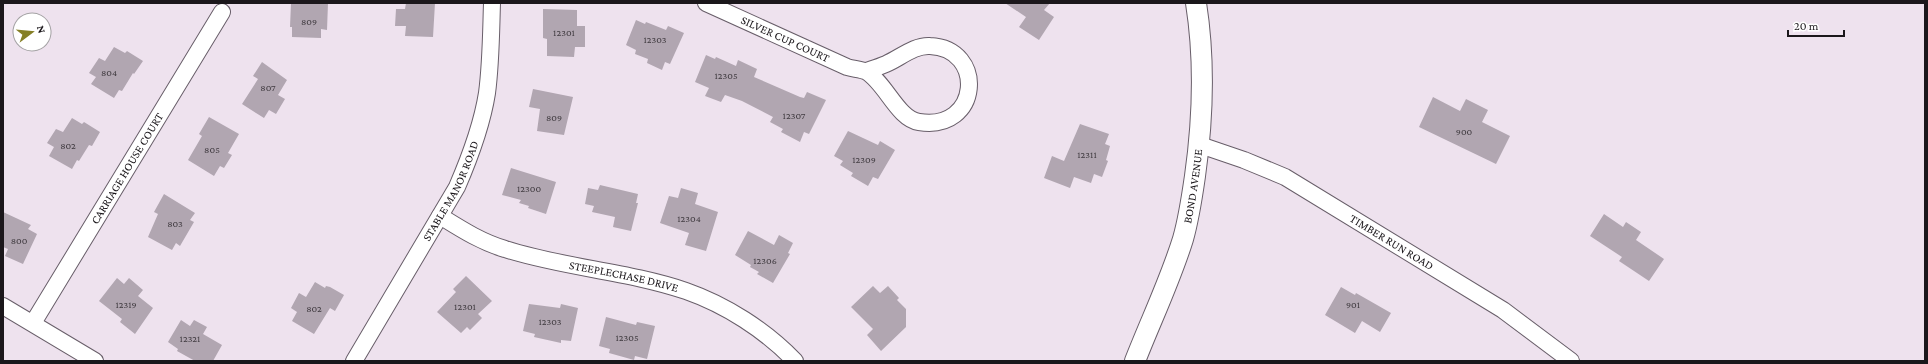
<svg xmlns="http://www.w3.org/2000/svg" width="1928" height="364" font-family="'Crimson Pro',serif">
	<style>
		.building { fill: #b1a6b1 }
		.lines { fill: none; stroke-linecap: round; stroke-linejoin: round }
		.minor-casing { stroke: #685e69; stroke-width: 18 }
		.tertiary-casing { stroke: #685e69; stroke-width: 22 }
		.minor { stroke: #fff; stroke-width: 16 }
		.tertiary { stroke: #fff; stroke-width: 20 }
		.labels { text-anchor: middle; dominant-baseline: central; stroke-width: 4; stroke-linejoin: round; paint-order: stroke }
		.number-label { font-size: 10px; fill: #403b40 }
		.street-label { font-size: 12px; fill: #1b171b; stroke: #fff }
	</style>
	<rect width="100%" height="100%" fill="#eee2ee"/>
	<g class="building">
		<polygon points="291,3 328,3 327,30 321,29 321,38 292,37 292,27 290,27"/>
		<polygon points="406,3 435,3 433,37 405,36 406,26 395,26 396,9 405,9"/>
		<polygon points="1005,3 1050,3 1044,10 1054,17 1039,40 1019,27 1026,17"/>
		<polygon points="543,9 577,10 577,26 585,26 585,47 575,47 574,57 547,56 547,39 543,38"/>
		<polygon points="636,20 645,24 646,22 666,30 668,26 684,33 670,64 665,62 662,70 647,63 648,59 635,54 636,50 626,45"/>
		<polygon points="114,47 125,53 127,51 143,61 134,74 133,73 122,91 119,90 114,98 91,84 96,77 89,73 99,58 105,61"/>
		<polygon points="706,55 715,59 716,57 736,66 738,60 757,69 754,77 800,97 804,98 807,92 826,100 809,134 804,132 800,142 781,132 783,129 770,122 773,117 742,101 725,95 721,102 705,96 709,88 695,82"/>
		<polygon points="262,62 287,80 278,95 285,99 276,114 269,110 264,118 242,104 258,79 253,76"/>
		<polygon points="533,89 573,97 564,135 537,131 540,109 529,107"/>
		<polygon points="1433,97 1460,111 1466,99 1488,110 1482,122 1510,136 1496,164 1419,127"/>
		<polygon points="209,117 239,134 228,153 232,155 224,168 220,166 214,176 188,160 202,136 199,134"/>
		<polygon points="72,118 82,124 84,122 100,132 92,146 89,145 79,161 77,160 72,169 49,156 54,147 47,143 56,129 63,132"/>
		<polygon points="1080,124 1109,134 1105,144 1110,146 1106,160 1108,161 1102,177 1094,174 1091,183 1074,177 1070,188 1044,178 1052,156 1064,161"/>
		<polygon points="848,131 878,145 880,141 895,150 878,179 873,177 868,186 851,176 853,173 840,165 843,161 834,156"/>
		<polygon points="511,168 556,182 546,214 528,208 529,206 519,203 521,200 502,195"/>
		<polygon points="600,185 638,194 636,203 638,203 631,231 613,227 615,217 592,212 594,206 585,204 588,188 598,190"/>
		<polygon points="681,188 698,193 695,204 718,212 706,251 685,245 689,233 660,223 669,196 678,198"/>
		<polygon points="164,194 195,213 190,220 194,222 180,246 176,243 172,250 148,237 158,214 154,212"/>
		<polygon points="3,212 31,225 28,229 37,234 23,264 5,256 8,249 3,247"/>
		<polygon points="1604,214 1623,227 1626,222 1641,232 1636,240 1664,259 1649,281 1619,261 1622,257 1590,236"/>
		<polygon points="748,231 774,245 779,235 793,243 788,253 790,254 773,283 757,274 759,272 750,267 751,265 735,255"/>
		<polygon points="466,276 492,301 478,314 482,318 470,330 467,327 461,333 437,312 456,292 453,289"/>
		<polygon points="117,278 124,284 129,278 143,290 138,296 153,308 135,334 120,322 122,319 99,301"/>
		<polygon points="315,282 325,288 326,286 330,287 344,295 335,311 330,308 314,334 292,321 297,312 291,308 299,293 306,297"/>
		<polygon points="873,286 880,293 888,286 899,298 897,300 906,309 906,327 881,351 867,335 873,329 851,307"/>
		<polygon points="1341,287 1355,295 1356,293 1391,313 1380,332 1362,321 1355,333 1325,315"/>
		<polygon points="529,304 560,308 561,304 578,308 571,341 561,340 561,343 534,337 535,334 523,331"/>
		<polygon points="606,317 636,325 637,322 655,326 647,359 635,356 634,360 609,353 610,349 599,346"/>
		<polygon points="181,320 190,326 194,320 207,327 203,334 222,345 213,361 195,361 177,351 178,349 168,342"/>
	</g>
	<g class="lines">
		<defs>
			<g id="minor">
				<path id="s1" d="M 706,3 L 847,67 C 853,69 862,69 867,72 C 886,84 898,119 919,122 C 981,132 986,48 930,46 C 914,45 900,58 886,64 C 879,67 872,69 866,71"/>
				<path id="s2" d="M 1200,145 L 1244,160 L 1285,177 L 1503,310 L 1571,361"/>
				<path id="s3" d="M 440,216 C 461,229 481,242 505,249 C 564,268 627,271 686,291 C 726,305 765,330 795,361"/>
				<polyline points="3,306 95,361"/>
				<path id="s4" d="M 33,323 L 222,12"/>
				<path id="s5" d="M 354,361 L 457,187 C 470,157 482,125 487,93 C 491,63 491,33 492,3"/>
			</g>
			<g id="tertiary">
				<path id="s6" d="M 1135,361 C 1151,320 1170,281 1183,239 C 1189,218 1192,197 1195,176 C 1203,119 1205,60 1196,3"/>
			</g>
		</defs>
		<use href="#minor" class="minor-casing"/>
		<use href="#tertiary" class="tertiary-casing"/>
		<use href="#minor" class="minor"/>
		<use href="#tertiary" class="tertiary"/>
	</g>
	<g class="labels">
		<g class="number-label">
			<text x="309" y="21">809</text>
			<text x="564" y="32">12301</text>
			<text x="655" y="39">12303</text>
			<text x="109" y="72">804</text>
			<text x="726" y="75">12305</text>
			<text x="268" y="87">807</text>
			<text x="794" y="115">12307</text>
			<text x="554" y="117">809</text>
			<text x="1464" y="131">900</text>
			<text x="68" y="145">802</text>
			<text x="212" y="149">805</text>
			<text x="1087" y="154">12311</text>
			<text x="864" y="159">12309</text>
			<text x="529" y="188">12300</text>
			<text x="689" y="218">12304</text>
			<text x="175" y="223">803</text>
			<text x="19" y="240">800</text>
			<text x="765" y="260">12306</text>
			<text x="126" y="304">12319</text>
			<text x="1353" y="304">901</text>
			<text x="465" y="306">12301</text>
			<text x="314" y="308">802</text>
			<text x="550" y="321">12303</text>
			<text x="627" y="337">12305</text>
			<text x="190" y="338">12321</text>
		</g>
		<g class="street-label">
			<text stroke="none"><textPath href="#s1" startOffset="87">SILVER CUP COURT</textPath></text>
			<text stroke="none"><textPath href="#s4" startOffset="181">CARRIAGE HOUSE COURT</textPath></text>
			<text stroke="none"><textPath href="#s6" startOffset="185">BOND AVENUE</textPath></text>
			<text stroke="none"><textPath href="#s5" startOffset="196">STABLE MANOR ROAD</textPath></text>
			<text stroke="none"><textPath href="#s2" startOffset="216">TIMBER RUN ROAD</textPath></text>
			<text stroke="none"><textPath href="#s3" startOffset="195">STEEPLECHASE DRIVE</textPath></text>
		</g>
	</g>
	<rect width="1928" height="364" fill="none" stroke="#1b171b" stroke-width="8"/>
	<g transform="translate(32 32) rotate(74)"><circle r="19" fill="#ffffff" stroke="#a4a2a4"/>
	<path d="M0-3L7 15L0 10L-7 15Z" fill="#857f26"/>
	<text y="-6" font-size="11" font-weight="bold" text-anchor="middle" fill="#1b171b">N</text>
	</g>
	<path d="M1788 30v6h56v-6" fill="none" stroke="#1b171b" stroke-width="2"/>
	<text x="1794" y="30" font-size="12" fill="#1b171b" stroke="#ffffff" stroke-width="3" paint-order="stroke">20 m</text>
</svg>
